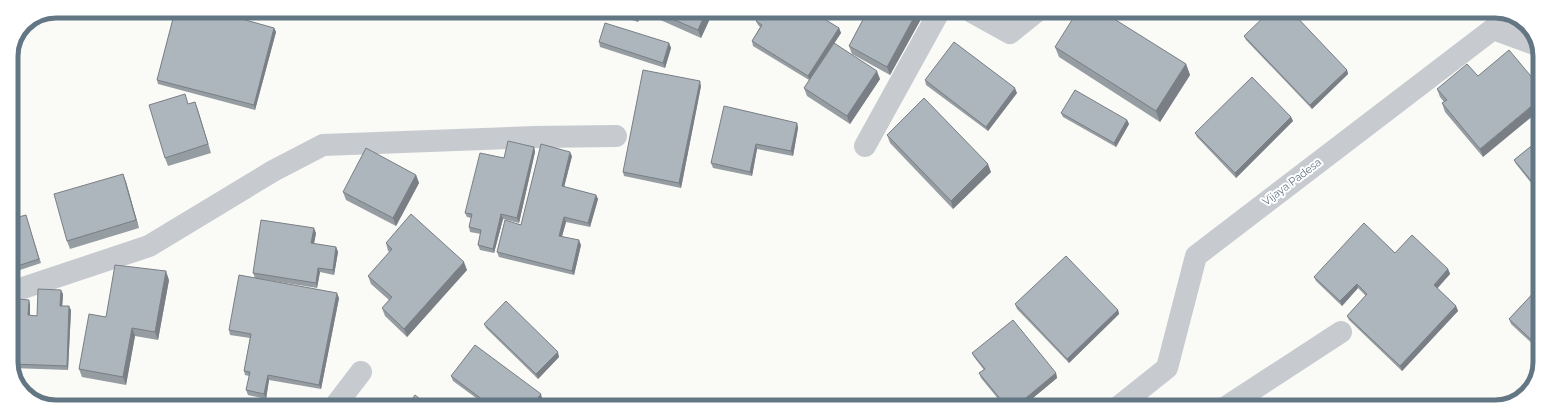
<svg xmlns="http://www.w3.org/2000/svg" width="1551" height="418" font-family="Raleway,sans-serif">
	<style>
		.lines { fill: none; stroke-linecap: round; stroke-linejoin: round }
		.minor { stroke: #c7cbcf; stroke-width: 22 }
		.wall { fill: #959da2 }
		.shaded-wall { fill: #797f84 }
		.building { fill: #adb6bc; stroke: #797f84 }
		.labels { text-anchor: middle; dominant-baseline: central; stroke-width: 4; stroke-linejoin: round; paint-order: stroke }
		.street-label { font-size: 11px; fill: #637684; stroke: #fff }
		.rim { fill: none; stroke: #637684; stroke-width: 5 }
	</style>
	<rect width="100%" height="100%" fill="#fafaf7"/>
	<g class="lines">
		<g class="minor">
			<polyline points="972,12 1010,33 1036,12"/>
			<polyline points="865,146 939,12"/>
			<polyline points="11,292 149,246 273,171 323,145 535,137 616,136"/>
			<polyline points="335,406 361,372"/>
			<polyline points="1118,407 1167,368 1196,256 1493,29 1537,45"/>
			<polyline points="1226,407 1341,332"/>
		</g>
	</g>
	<g class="wall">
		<polygon points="175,11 245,11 246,14 245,20 274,28 276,32 255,110 158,84 157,80"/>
		<polygon points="611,12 642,12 638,22 611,13"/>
		<polygon points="653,12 713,12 701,38 656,18"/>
		<polygon points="867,12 918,12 921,19 890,75 852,54 849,46"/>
		<polygon points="1509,14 1529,27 1530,28 1510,17"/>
		<polygon points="756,21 839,28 841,33 834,43 880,79 850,124 807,96 804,88 809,80 753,46 752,41 760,27 758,25"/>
		<polygon points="1244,36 1347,70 1348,74 1312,109 1246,40"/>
		<polygon points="599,42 669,43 671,48 665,68 600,47"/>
		<polygon points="1055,47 1186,64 1190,75 1160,122 1059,57"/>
		<polygon points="1478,76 1483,157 1445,112 1442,103 1444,102 1440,97 1437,89"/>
		<polygon points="925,80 1017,93 988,131 926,85"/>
		<polygon points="701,86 681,188 624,176 623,172"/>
		<polygon points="195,102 211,153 168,166 165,158 189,104"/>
		<polygon points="1061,113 1127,120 1129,124 1116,147 1063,117"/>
		<polygon points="1291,117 1293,121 1236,178 1197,137 1195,133"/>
		<polygon points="797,123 798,128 793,156 757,149 752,176 713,168 711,163"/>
		<polygon points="887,135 991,172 953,209 890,143"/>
		<polygon points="1540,139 1539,193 1516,164 1514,160"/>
		<polygon points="534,147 535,152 519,223 503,219 494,253 480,250 478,245 481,234 470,232 469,227 471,218 467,217 465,213 504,158"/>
		<polygon points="572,156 564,187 596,195 598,199 590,227 566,222 562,236 581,245 574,275 499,257 497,252 521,225"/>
		<polygon points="123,174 126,182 139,228 70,249 67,241"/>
		<polygon points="416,175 419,183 396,226 346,200 343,192"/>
		<polygon points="11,219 27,219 41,263 11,273"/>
		<polygon points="316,233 314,244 336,247 338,252 334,275 320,272 317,288 261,279 339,298 321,389 269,380 266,399 248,395 246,390 249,376 245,375 244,371 250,338 230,335 229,330 255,278 253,273"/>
		<polygon points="386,243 467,270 407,337 385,316 382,308 389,300 371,284 368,276 390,252 388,251"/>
		<polygon points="1395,253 1448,269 1450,274 1437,288 1456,306 1458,311 1402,371 1349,320 1347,316 1366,296 1358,288 1342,306 1316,281 1314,277"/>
		<polygon points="169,280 158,340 135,336 126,385 82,377 79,369 106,317"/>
		<polygon points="1539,287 1539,350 1511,324 1509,319"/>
		<polygon points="63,294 62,306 71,310 68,370 12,368 11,365 11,316 17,317 30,304 30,315 37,316"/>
		<polygon points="1015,304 1118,310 1119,314 1069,363 1017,309"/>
		<polygon points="484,324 559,357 538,379 486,328"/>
		<polygon points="972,353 1056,373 1057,378 1022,407 1004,406 981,378 979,373 984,370 974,357"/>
		<polygon points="451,376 542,398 536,406 487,406 453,381"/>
	</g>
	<g class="shaded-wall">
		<polygon points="244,11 245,11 246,14 243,24 242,19"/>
		<polygon points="638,12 642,12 638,22 636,17"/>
		<polygon points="706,12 713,12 701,38 698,30"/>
		<polygon points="917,12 918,12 921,19 890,75 887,67"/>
		<polygon points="274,28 276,32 255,110 254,105"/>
		<polygon points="839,28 841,33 810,81 808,76"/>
		<polygon points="669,43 671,48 665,68 663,63"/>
		<polygon points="1186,64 1190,75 1160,122 1156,111"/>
		<polygon points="1347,70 1348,74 1312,109 1310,105"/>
		<polygon points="877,71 880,79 850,124 847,116"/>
		<polygon points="700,81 701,86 681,188 679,183"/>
		<polygon points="1015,88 1017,93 988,131 986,127"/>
		<polygon points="1540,99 1540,110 1483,157 1480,149"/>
		<polygon points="195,102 198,110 211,153 208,144"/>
		<polygon points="1291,117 1293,121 1236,178 1235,173"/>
		<polygon points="1127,120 1129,124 1116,147 1114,143"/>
		<polygon points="797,123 798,128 793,156 791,151"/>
		<polygon points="756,144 757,149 752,176 750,172"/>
		<polygon points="534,147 535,152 519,223 517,218"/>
		<polygon points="570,152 572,156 563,191 562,186"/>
		<polygon points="988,164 991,172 953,209 951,201"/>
		<polygon points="123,174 126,182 139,228 136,220"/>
		<polygon points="416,175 419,183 396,226 393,218"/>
		<polygon points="596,195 598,199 590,227 588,223"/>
		<polygon points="501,214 503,219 494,253 493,249"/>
		<polygon points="564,217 566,222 561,240 559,236"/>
		<polygon points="314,228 316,233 313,248 311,243"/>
		<polygon points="579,240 581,245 574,275 572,271"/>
		<polygon points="336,247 338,252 334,275 333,270"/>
		<polygon points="464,262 467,270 407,337 404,329"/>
		<polygon points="318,268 320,272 317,288 316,283"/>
		<polygon points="1448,269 1450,274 1436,290 1434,285"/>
		<polygon points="166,271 169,280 158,340 155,332"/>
		<polygon points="1357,284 1358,288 1342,306 1340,301"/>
		<polygon points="61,290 63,294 62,310 60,306"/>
		<polygon points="337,293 339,298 321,389 319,385"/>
		<polygon points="29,300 30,304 30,319 28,315"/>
		<polygon points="69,306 71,310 68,370 67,366"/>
		<polygon points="1456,306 1458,311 1402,371 1400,366"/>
		<polygon points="1118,310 1119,314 1069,363 1067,359"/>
		<polygon points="132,328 135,336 126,385 123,377"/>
		<polygon points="558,352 559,357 538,379 536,374"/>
		<polygon points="1056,373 1057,378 1022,407 1015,407"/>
		<polygon points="268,375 269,380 266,399 264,394"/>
		<polygon points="541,394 542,398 536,406 531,406"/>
	</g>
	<g class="building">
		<polygon points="175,11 244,11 242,19 274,28 254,105 157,80"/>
		<polygon points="619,12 638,12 636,17"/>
		<polygon points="656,12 706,12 698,30"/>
		<polygon points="762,12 813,12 839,28 808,76 752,41 762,25 756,21"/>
		<polygon points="867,12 917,12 887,67 849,46"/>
		<polygon points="1077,12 1103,12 1186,64 1156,111 1055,47"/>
		<polygon points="1269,12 1292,12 1347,70 1310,105 1244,36"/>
		<polygon points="605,23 669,43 663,63 599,42"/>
		<polygon points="954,42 1015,88 986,127 925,80"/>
		<polygon points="834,43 877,71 847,116 804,88"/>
		<polygon points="1509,50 1540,87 1540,99 1480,149 1442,103 1447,100 1437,89 1467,64 1478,76"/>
		<polygon points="643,70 700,81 679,183 623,172"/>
		<polygon points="1252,77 1291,117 1235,173 1195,133"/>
		<polygon points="1075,90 1127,120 1114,143 1061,113"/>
		<polygon points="185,94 188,104 195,102 208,144 165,158 149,105"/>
		<polygon points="924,98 988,164 951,201 887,135"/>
		<polygon points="724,106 797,123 791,151 756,144 750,172 711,163"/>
		<polygon points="1540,139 1539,190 1514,160"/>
		<polygon points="508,141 534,147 517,218 501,214 493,249 478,245 481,230 469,227 472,214 465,213 480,153 504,158"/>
		<polygon points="541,144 570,152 562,186 596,195 588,223 564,217 559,236 579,240 572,271 497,252 505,220 521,225"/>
		<polygon points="366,148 416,175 393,218 343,192"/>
		<polygon points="123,174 136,220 67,241 54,194"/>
		<polygon points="411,214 464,262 404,329 382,308 392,297 368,276 392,249 386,243"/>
		<polygon points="26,215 39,259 11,268 11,219"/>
		<polygon points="261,220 314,228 311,243 336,247 333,270 318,268 316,283 253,273"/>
		<polygon points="1364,223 1395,253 1412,235 1448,269 1434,285 1456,306 1400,366 1347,316 1367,294 1357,284 1340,301 1314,277"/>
		<polygon points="1066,256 1118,310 1067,359 1015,304"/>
		<polygon points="115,265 166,271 155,332 132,328 123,377 79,369 89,314 106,317"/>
		<polygon points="239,275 337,293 319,385 268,375 264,394 246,390 250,372 244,371 251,334 229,330"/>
		<polygon points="1539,287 1539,347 1509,319"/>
		<polygon points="38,289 61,290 60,306 69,306 67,366 11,364 11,316 17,317 18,299 29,300 28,315 37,316"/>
		<polygon points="506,301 558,352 536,374 484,324"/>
		<polygon points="1013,320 1056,373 1015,407 1006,406 979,373 985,369 972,353"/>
		<polygon points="475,345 541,394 531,406 491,406 451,376"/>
		<polygon points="415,395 429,406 407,406"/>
		<polygon points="1441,401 1447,407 1435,407"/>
		<polygon points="795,404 798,406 792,406"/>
	</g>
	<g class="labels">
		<g class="street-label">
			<text transform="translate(1292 182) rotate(-37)">Vijaya Padesa</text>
		</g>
	</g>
	<path d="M0 0H1551V418H0ZM56 18H1495A38 38 0 0 1 1533 56V362A38 38 0 0 1 1495 400H56A38 38 0 0 1 18 362V56A38 38 0 0 1 56 18Z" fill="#fff" fill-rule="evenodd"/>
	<path class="rim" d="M56 18H1495A38 38 0 0 1 1533 56V362A38 38 0 0 1 1495 400H56A38 38 0 0 1 18 362V56A38 38 0 0 1 56 18Z"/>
</svg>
